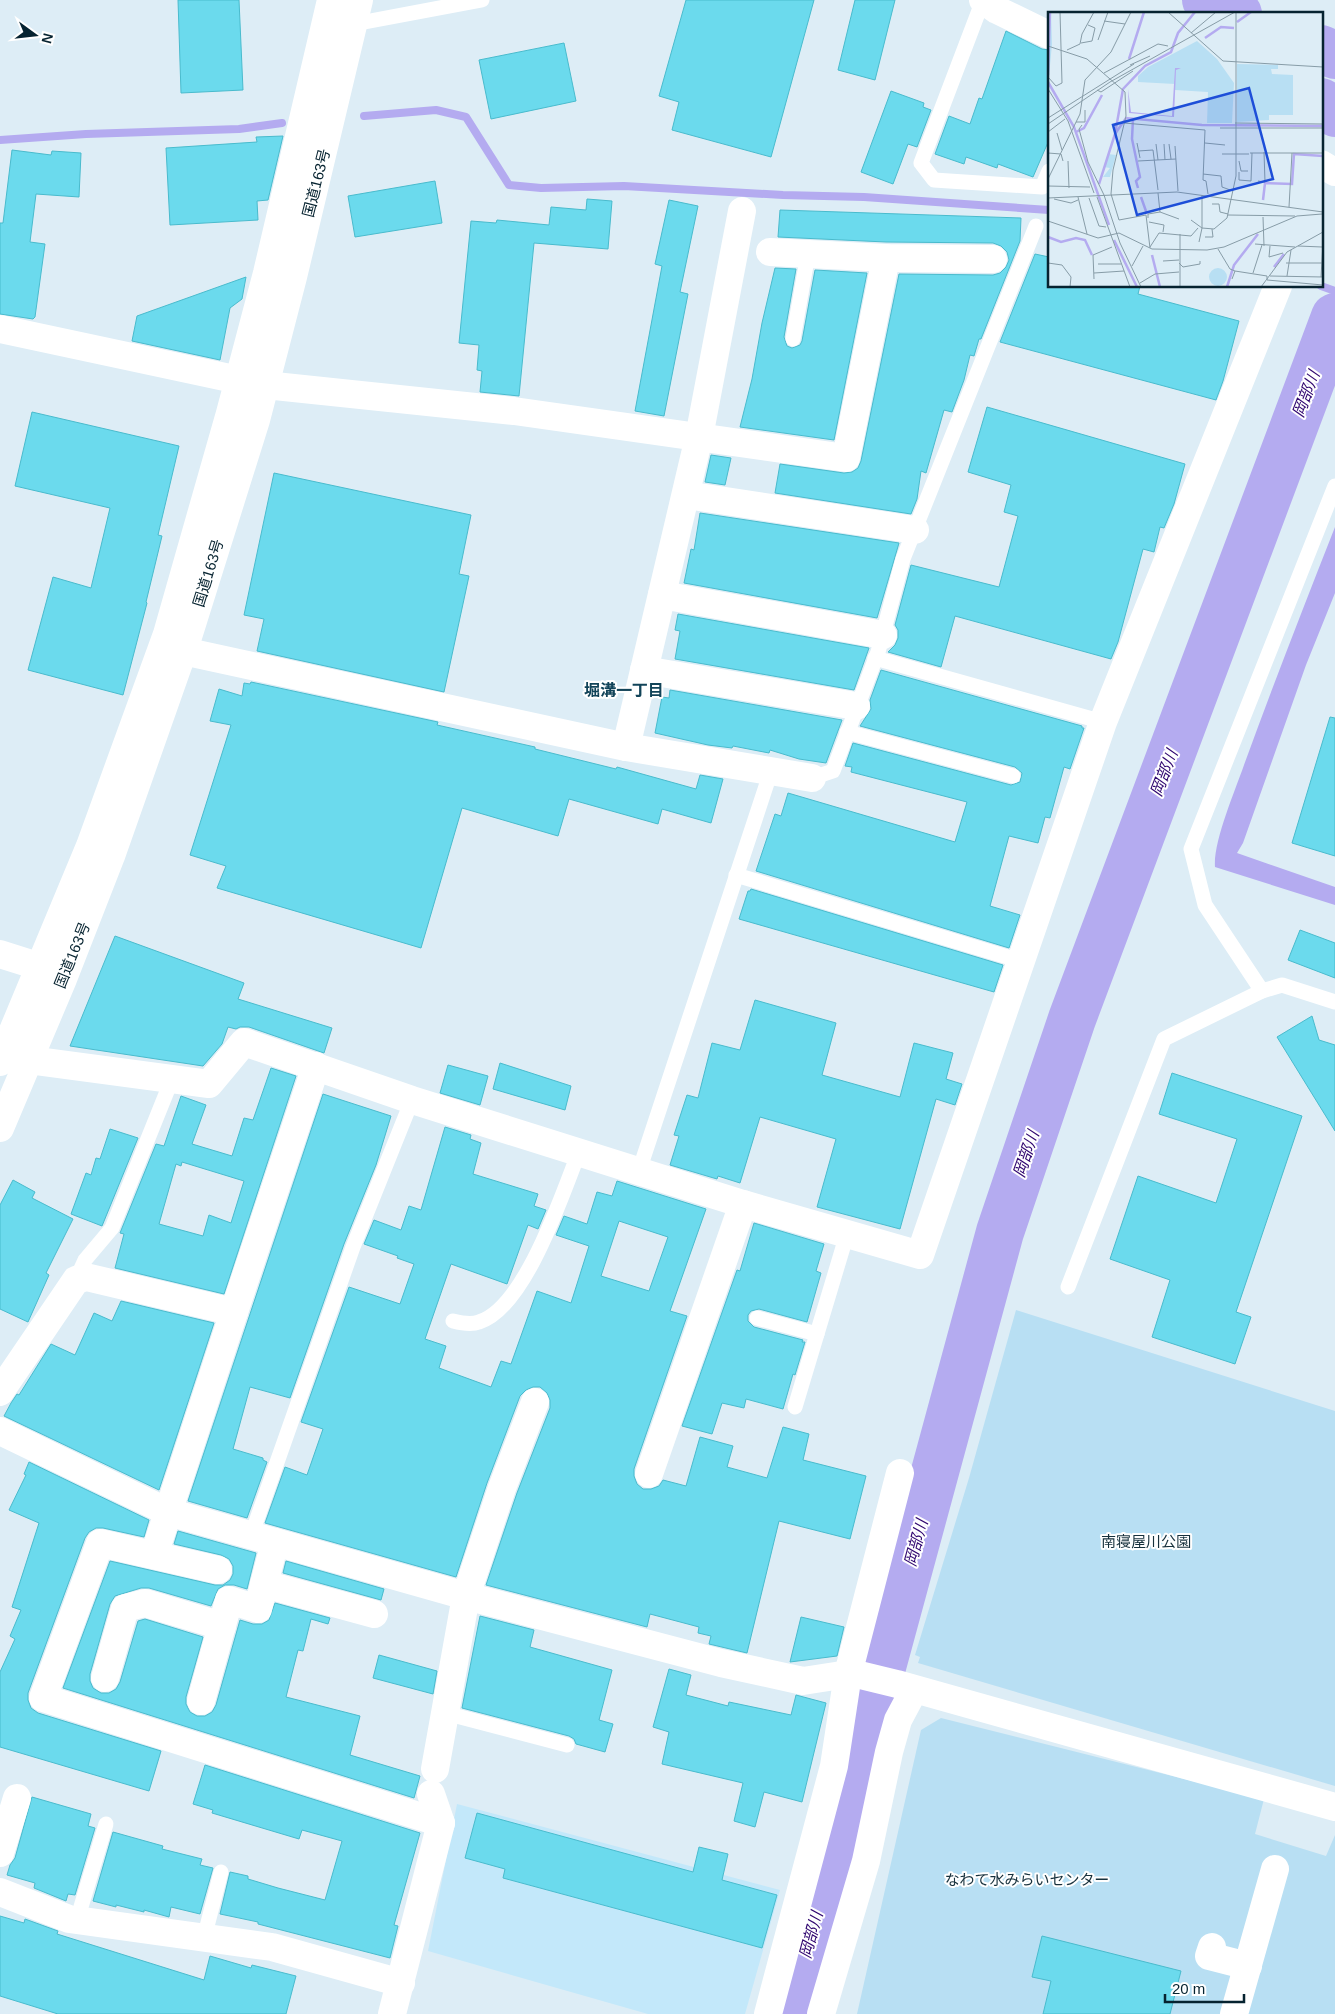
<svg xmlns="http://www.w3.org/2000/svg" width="1335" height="2014" font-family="Helvetica,'Noto Sans JP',sans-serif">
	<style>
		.built { fill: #c3e8fa }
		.green { fill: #b8dff3 }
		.water { fill: #b4abf0 }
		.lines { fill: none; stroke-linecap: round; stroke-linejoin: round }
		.stream { stroke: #b4abf0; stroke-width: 8 }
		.river { stroke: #b4abf0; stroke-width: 48 }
		.building { fill: #6bdaed; stroke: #49bbcd; fill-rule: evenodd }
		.lane { stroke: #fff; stroke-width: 15 }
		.street { stroke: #fff; stroke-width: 28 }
		.secondary { stroke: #fff; stroke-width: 28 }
		.highway { stroke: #fff; stroke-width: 28 }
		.labels { text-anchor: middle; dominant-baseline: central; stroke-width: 4; stroke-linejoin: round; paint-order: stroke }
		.street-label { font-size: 15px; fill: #062330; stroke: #fff }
		.park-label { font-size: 15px; fill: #17313d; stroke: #fff }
		.water-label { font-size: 16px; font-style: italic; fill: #2f056f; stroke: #fff }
		.neighbourhood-label { font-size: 16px; font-weight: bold; fill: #124459; stroke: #fff }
		.inset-river { fill: none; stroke: #b4abf0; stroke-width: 2.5 }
		.inset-road { fill: none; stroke: #879ca7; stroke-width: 1 }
		.view { fill: #1d4ed8; fill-opacity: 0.15; stroke: #1d4ed8; stroke-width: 2.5 }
		.inset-edge { fill: none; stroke: #062330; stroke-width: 2.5 }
	</style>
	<rect width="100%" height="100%" fill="#ddedf6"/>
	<polygon class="built" points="457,1804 780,1890 745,2014 648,2014 428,1951"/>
	<g class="green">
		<polygon points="1016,1310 1335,1411 1335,1786 918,1663 920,1657 915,1655 969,1478"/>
		<polygon points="941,1718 1264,1799 1255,1834 1326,1856 1335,1835 1335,2014 857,2014 921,1730"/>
	</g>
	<path class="water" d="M 1335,527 L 1335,593 L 1306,665 L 1243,843 L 1237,853 L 1335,887 L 1335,905 L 1215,867 C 1213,842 1235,791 1244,765 C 1273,685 1304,606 1335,527 Z"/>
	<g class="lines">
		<g class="stream">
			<polyline points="364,116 436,110 466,117 509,185 541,188 624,186 783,195 864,197 1049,210"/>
			<polyline points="0,140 86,134 239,129 282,123"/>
			<polyline points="1321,286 1335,291"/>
		</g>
		<g class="river">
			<polyline points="1206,0 1238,14"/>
			<polyline points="1321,49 1335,55"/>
			<polyline points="1321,102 1335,113"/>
			<polyline points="790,2014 860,1748 1000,1232 1072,1019 1335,317"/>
		</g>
	</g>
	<g class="building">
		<polygon points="178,0 239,0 243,90 181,93"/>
		<polygon points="686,0 814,0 771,157 672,130 679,102 659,96"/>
		<polygon points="855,0 895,0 875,80 838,70"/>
		<polygon points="1006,31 1042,49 1049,50 1049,140 1033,177 998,164 997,168 966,157 964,164 935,154 949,116 970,124 979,98 982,99"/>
		<polygon points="564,43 576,101 491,119 479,60"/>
		<polygon points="891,91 924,103 923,107 931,110 917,147 908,144 893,184 861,172"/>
		<polygon points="283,136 268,200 257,201 258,220 170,225 166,148 257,142 256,137"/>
		<polygon points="12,150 51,155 52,151 81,153 79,197 36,194 30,242 45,244 35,317 33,319 0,314 0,223 3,223"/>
		<polygon points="435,181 442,223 355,237 348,196"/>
		<polygon points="587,199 612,201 608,249 534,243 519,396 480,392 482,371 477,370 479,345 459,343 471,221 496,223 497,220 549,225 551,207 586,210"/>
		<polygon points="669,200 698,206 680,292 688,294 664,416 635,411 662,266 655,264"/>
		<polygon points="780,210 1021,218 1020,241 981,339 979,339 974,356 970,355 964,380 952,412 944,410 926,473 921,471 917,499 911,514 775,493 780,464 844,473 852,472 858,468 861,461 899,274 993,275 1000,273 1006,267 1009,260 1007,252 1001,246 993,243 886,242 778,237"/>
		<polygon points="1035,254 1049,257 1049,286 1140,286 1138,294 1239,321 1223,381 1216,400 1000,342"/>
		<polygon points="775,268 796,269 784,337 787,346 792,348 800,345 802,341 815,270 867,273 834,440 740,427 752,379 762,323"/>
		<polygon points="246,277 242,299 230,308 220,360 132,341 137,316"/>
		<polygon points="987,407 1185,464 1174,504 1164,528 1160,527 1154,552 1143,549 1118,642 1111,659 955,616 941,667 888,652 895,645 898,638 898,630 895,625 911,565 999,587 1018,516 1004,512 1011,485 968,472"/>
		<polygon points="32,412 179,446 158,535 162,536 146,602 147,603 123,695 28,670 53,577 91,588 110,508 15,486"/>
		<polygon points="711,455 731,458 725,485 705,482"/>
		<polygon points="274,473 471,515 459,574 469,576 444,692 257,651 264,619 244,615"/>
		<polygon points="700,513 899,543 877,618 684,583 691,549 694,550"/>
		<polygon points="678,614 869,648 854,690 675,659 680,631 675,630"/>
		<polygon points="881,670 1082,726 1082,728 1084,728 1070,769 1064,767 1050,818 1045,817 1038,843 1009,836 990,906 1020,915 1009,948 756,871 775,814 781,816 788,793 955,842 967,802 851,772 852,767 845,766 853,743 1011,785 1020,782 1022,773 1015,767 860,726 871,709 870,700"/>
		<polygon points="251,682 438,722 437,725 535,747 535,749 616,769 617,767 696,789 700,775 723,779 711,823 662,809 658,824 569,799 558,836 462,808 421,948 217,888 226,866 190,855 231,725 210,721 219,689 242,696 244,683 250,684"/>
		<polygon points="670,690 842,720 826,763 799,759 770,750 769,753 733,746 732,748 708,745 655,733 662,697 669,698"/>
		<polygon points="1330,717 1335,718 1335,856 1292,843"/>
		<polygon points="751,889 1003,965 994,992 739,919 748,891 750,891"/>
		<polygon points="1300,930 1335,943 1335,978 1288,960"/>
		<polygon points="115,936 244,983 238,999 332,1028 324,1053 249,1027 240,1027 236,1029 228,1027 222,1044 203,1066 70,1046"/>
		<polygon points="755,1000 836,1023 822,1075 900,1097 914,1043 953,1053 946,1079 962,1084 955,1105 936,1099 900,1229 817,1207 836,1139 760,1117 740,1183 718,1176 717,1179 670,1165 679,1136 674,1135 687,1095 698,1098 712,1043 740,1050"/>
		<polygon points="1312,1016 1319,1040 1335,1045 1335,1131 1277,1037"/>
		<polygon points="500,1063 571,1086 565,1110 493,1089"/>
		<polygon points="448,1065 488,1076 480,1105 440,1093"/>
		<path d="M 271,1068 L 296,1076 L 224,1294 L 115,1268 L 124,1234 L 120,1233 L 156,1144 L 164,1146 L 181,1096 L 206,1105 L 192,1144 L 232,1156 L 244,1118 L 253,1120 ZM 182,1162 L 244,1181 L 231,1223 L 209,1215 L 203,1236 L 159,1224 L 176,1164 L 181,1166 Z"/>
		<polygon points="1172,1073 1302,1116 1236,1312 1251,1317 1235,1364 1152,1337 1170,1280 1110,1259 1138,1176 1216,1203 1237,1139 1159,1114"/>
		<polygon points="323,1094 391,1116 376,1165 344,1244 290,1398 250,1387 233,1449 263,1458 263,1460 267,1462 247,1518 188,1501"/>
		<path d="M 445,1127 L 471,1135 L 470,1139 L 481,1143 L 473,1174 L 538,1194 L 534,1206 L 546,1210 L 538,1229 L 528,1225 L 507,1284 L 451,1264 L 425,1339 L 446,1346 L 439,1368 L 491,1387 L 501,1361 L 511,1364 L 537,1291 L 571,1303 L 589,1246 L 556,1235 L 564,1216 L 587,1224 L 597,1192 L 612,1196 L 617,1181 L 706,1209 L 670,1311 L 687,1316 L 634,1469 L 634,1476 L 637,1484 L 643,1489 L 651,1489 L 659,1486 L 663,1480 L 686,1486 L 700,1437 L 733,1446 L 727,1467 L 767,1478 L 783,1427 L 809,1434 L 803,1460 L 866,1476 L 850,1539 L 779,1521 L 747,1653 L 709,1644 L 711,1636 L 698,1633 L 699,1627 L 650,1614 L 647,1627 L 486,1585 L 517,1493 L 550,1408 L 550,1400 L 547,1393 L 540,1387 L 533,1387 L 526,1390 L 520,1396 L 487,1483 L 456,1577 L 265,1523 L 285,1467 L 307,1475 L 323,1429 L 301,1422 L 349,1287 L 400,1304 L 414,1264 L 397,1258 L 398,1256 L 364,1244 L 374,1220 L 401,1230 L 409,1206 L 421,1210 ZM 619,1221 L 668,1237 L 649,1291 L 601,1276 Z"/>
		<polygon points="110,1129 138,1138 102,1226 71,1214 86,1173 91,1175 96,1158 100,1159"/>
		<polygon points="13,1180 35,1192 32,1198 73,1219 46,1273 49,1275 28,1322 0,1309 0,1205"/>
		<polygon points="754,1223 824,1244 816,1271 821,1273 807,1322 759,1309 751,1311 748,1315 748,1321 754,1327 803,1340 802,1342 805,1342 795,1375 793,1374 783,1409 746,1399 744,1408 722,1403 712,1434 682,1426 737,1270 740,1271"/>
		<polygon points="121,1301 214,1323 159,1490 4,1416 11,1403 17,1394 19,1395 51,1344 75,1355 94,1313 112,1321"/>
		<polygon points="29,1462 149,1520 144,1537 103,1528 96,1528 89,1532 85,1538 28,1693 28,1700 31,1708 38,1713 161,1751 149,1791 0,1747 0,1672 15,1639 10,1636 21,1610 12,1607 39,1523 9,1510 26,1475 24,1474"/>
		<polygon points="178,1531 256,1553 247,1589 234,1585 225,1585 218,1589 211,1606 149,1588 141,1588 115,1596 110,1604 90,1674 90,1681 93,1688 101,1693 109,1693 116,1689 120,1682 138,1621 145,1619 203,1637 186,1697 186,1704 190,1712 197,1716 205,1716 212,1712 216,1705 240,1620 253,1624 262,1624 269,1620 275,1603 330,1618 328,1624 311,1619 303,1651 298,1650 286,1697 360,1716 350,1755 420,1776 414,1798 63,1688 110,1561 215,1585 223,1585 230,1580 233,1574 233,1566 229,1559 221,1555 174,1544"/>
		<polygon points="286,1561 384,1589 381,1600 283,1573"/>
		<polygon points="480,1616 534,1630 530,1647 612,1670 599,1720 613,1724 605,1752 576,1744 574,1739 569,1736 462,1708"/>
		<polygon points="801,1617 844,1627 837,1656 790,1662"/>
		<polygon points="379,1655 437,1671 433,1694 373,1678"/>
		<polygon points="669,1669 691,1675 686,1695 728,1706 729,1702 791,1715 796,1695 826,1703 802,1802 764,1792 755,1827 734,1821 743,1783 662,1764 669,1732 653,1727"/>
		<polygon points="205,1765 420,1833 394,1925 398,1926 390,1958 258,1924 258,1922 220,1914 230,1872 248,1876 248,1879 278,1888 325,1900 342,1841 302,1830 299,1839 212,1813 213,1810 193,1804"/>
		<polygon points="32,1797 91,1814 88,1826 95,1828 75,1895 68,1894 66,1901 34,1888 35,1883 7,1875 10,1865 15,1858"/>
		<polygon points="477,1813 693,1872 699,1847 728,1854 722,1880 777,1895 762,1948 503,1878 505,1869 465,1858"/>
		<polygon points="113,1832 163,1846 162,1849 202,1859 200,1865 213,1868 200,1914 171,1907 169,1917 144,1910 144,1912 116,1905 116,1907 93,1901"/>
		<polygon points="0,1916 24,1923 25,1919 58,1931 57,1934 204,1980 210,1956 251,1968 252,1965 296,1976 286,2014 58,2014 0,1996"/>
		<polygon points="1042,1936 1181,1971 1170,2014 1043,2014 1051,1981 1032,1977"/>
	</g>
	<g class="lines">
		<g class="lane">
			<polyline points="983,0 921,163 934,180 1042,187 1049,171"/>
			<polyline points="354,24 482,0"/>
			<polyline points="793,339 808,254"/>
			<polyline points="875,658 1103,722"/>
			<polyline points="847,732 1013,776"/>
			<polyline points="812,778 833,771 878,652 903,559 1036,226"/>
			<polyline points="736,875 1021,961"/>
			<polyline points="1262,991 1205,905 1191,849 1335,486"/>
			<polyline points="639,1171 771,771"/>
			<polyline points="76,1280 85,1260 112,1228 172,1079"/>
			<polyline points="1068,1287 1164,1039 1262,991 1282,985 1335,1002"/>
			<polyline points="757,1318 817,1334"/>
			<path d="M 453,1321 C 461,1323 471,1325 479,1322 C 525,1308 562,1195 579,1152"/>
			<polyline points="795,1407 847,1234"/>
			<polyline points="251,1536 353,1247 412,1100"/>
			<polyline points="445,1713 567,1745"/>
			<polyline points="77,1920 106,1824"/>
			<polyline points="204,1938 221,1872"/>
		</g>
		<g class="street">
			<polyline points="983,0 997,10 1049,35"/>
			<polyline points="1321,164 1335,172"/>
			<polyline points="770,252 886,258 993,259"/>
			<polyline points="0,329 239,380"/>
			<polyline points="265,385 514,411 846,458 886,258"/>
			<polyline points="686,495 915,530"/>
			<polyline points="662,595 883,635"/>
			<polyline points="183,651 626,747 812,778"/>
			<polyline points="644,670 856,706"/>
			<polyline points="626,747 699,437 742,211"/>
			<polyline points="0,954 41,967"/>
			<polyline points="29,1060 209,1084 244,1042 412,1100 743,1204 920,1255 1103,722 1278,286"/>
			<polyline points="0,1392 76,1280 86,1277 234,1312 316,1066"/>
			<polyline points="649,1474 743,1204"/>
			<polyline points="154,1555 234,1312"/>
			<polyline points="218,1570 100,1543 43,1698 441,1823"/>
			<polyline points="264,1584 275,1542"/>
			<polyline points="105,1678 125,1608 145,1603 222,1626"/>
			<polyline points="201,1701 229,1600 258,1609 264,1584 374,1614"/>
			<polyline points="435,1769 466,1596 502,1488 535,1402"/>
			<polyline points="0,1853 17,1798"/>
			<polyline points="0,1892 69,1919 272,1947 401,1983"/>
			<polyline points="1212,1947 1209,1956 1248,1966"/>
			<polyline points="392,2014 441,1823 431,1794"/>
			<polyline points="768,2014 834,1766 848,1674 900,1473"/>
			<polyline points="821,2014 866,1861 889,1752 898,1720 914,1690"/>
			<polyline points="1234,2014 1275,1869"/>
		</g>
		<polyline class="secondary" points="0,1431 168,1512 275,1542 466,1596 721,1663 803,1681 848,1674 860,1675 897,1684 1335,1807"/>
		<g class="highway">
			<polyline points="0,1062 90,846 167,634 230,413 267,273 331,0"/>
			<polyline points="0,1128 63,979 111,856 187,640 256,420 293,277 359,0"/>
		</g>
	</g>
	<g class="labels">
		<g class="street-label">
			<text transform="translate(316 183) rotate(-76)">国道163号</text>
			<text transform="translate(208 573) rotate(-73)">国道163号</text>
			<text transform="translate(72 955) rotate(-68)">国道163号</text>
		</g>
		<g class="park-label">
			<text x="1146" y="1541">南寝屋川公園</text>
			<text x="1027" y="1879">なわて水みらいセンター</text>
		</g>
		<g class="water-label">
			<text transform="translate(1306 394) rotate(-69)">岡部川</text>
			<text transform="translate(1164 773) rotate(-69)">岡部川</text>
			<text transform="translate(1026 1154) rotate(-71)">岡部川</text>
			<text transform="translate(916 1543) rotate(-75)">岡部川</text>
			<text transform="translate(811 1935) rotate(-75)">岡部川</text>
		</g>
		<g class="neighbourhood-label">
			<text x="624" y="690">堀溝一丁目</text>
		</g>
	</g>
	<g transform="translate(1048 12)">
		<rect width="275" height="275" fill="#ddedf6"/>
		<path d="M 0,0 L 3,0 L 4,32 L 1,64 ZM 149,29 L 169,47 L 186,71 L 184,111 L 159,111 L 160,80 L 127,78 L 127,72 L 90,70 L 90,64 L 100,55 ZM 189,52 L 230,53 L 230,57 L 223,57 L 224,62 L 245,63 L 245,103 L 221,103 L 221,108 L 189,110 ZM 60,142 L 68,143 L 62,165 L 55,165 L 62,156 L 56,155 ZM161 265a9 9 0 1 1 18 0a9 9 0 1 1-18 0Z" fill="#b8dff3"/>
		<path d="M 127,56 L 133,56 L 128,58 L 126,105 L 81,101 L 80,77 L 83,100 L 124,104 Z" fill="#b4abf0"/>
		<path class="inset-river" d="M 189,10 L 203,0M 157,26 L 173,15 L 186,16M 81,47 L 96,0M 0,63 L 2,0M 0,70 L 26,115 L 61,213M 85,107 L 84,127 L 92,165 L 88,169 L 90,176M 28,120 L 36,116 L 54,83M 67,122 L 78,106 L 154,113 L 275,114M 51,172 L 67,122 L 75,77 L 97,54 L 123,40 L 130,21 L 147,0M 93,185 L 99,202M 215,188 L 217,171 L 244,172 L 246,142 L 275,144M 0,225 L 13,230 L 28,226 L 37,228 L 44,243M 66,228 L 89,275M 104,243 L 112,275M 226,255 L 236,242M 179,275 L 186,253 L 210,222"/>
		<path class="inset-road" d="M 120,0 L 175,49 L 275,55M 56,9 L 77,12M 143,21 L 168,0M 50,28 L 60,0M 33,31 L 44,29 L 47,16 L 40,13M 0,34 L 39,47 L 77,80 L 78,104 L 65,158 L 63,182 L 71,208 L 98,203 L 102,236M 19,38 L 32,32 L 34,22 L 46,0M 82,53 L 102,44M 56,61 L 110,32 L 120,34M 0,65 L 8,74 L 14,71 L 12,0M 0,77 L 20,109 L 46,181M 49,78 L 53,80 L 85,59M 0,106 L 86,52M 28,110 L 37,110 L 37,98M 76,111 L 157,118 L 155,168 L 158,169 L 160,182M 187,111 L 275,112M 0,112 L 62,70 L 187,0M 34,113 L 31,117 L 40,150 L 56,183 L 72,231 L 93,275M 172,116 L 275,116M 0,120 L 17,107M 9,121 L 14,138M 89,131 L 92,146M 157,131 L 177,133M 108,132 L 110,148M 116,132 L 117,148M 121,132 L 123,147M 127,134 L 130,179M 90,139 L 105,138 L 110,178M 0,141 L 13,142 L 15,149M 202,141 L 275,141M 174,142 L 201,142M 20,149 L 21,176M 90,149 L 128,147M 191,149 L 193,159 L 200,159M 191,160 L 191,168 L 203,169 L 204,141M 155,162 L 173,164 L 174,175 L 185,179M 0,167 L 32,102 L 37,68 L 63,40 L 83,0M 210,169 L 217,170 L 216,140M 0,174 L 42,175M 110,181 L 112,200 L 131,207M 30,185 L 39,222M 49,185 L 82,275M 0,186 L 129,180 L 275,200M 41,186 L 51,214 L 58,215M 6,187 L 23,191 L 30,188M 164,192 L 171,192 L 172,200 L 180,202M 241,195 L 244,141M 180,203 L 247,204M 215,205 L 216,234M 100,206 L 100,202 L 112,200M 143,208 L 154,216 L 154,183M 0,209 L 50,226 L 71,221 L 104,237 L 159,238 L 176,235 L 249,204 L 274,202M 101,210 L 116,213 L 115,220M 157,225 L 165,225 L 164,217M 151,230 L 154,216 L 166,217 L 179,206 L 188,164 L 188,1M 207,232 L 247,235M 222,234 L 221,245 L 235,241M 250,234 L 274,235M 102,235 L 111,221 L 143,224 L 150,216M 170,237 L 182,257 L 187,259M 115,249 L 131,248M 0,251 L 14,253 L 23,265 L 22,275M 131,251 L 135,255 L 152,252 L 152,249M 238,251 L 274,251M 50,252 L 73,252M 84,254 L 95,234M 46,261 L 76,259M 205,261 L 214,233M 222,264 L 275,265M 239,264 L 243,238M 273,265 L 275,231M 46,267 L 45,243 L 64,235M 184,267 L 187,259 L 219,264 L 219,268M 219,268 L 275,273M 92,271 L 107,262 L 131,260M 132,275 L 132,222M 213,275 L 239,240 L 275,220"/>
		<path class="view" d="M 201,76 L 225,167 L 89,203 L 65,113 Z"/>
		<rect width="275" height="275" class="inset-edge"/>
	</g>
	<g transform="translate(35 35) rotate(105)" stroke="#ffffff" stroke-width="4" paint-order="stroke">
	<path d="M0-4L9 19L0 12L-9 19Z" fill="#062330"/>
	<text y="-8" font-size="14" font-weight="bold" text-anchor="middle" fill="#062330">N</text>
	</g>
	<path d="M1165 1994v8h79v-8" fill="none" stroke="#062330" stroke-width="2.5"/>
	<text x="1172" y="1994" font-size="15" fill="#062330" stroke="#ffffff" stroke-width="4" paint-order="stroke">20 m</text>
</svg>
